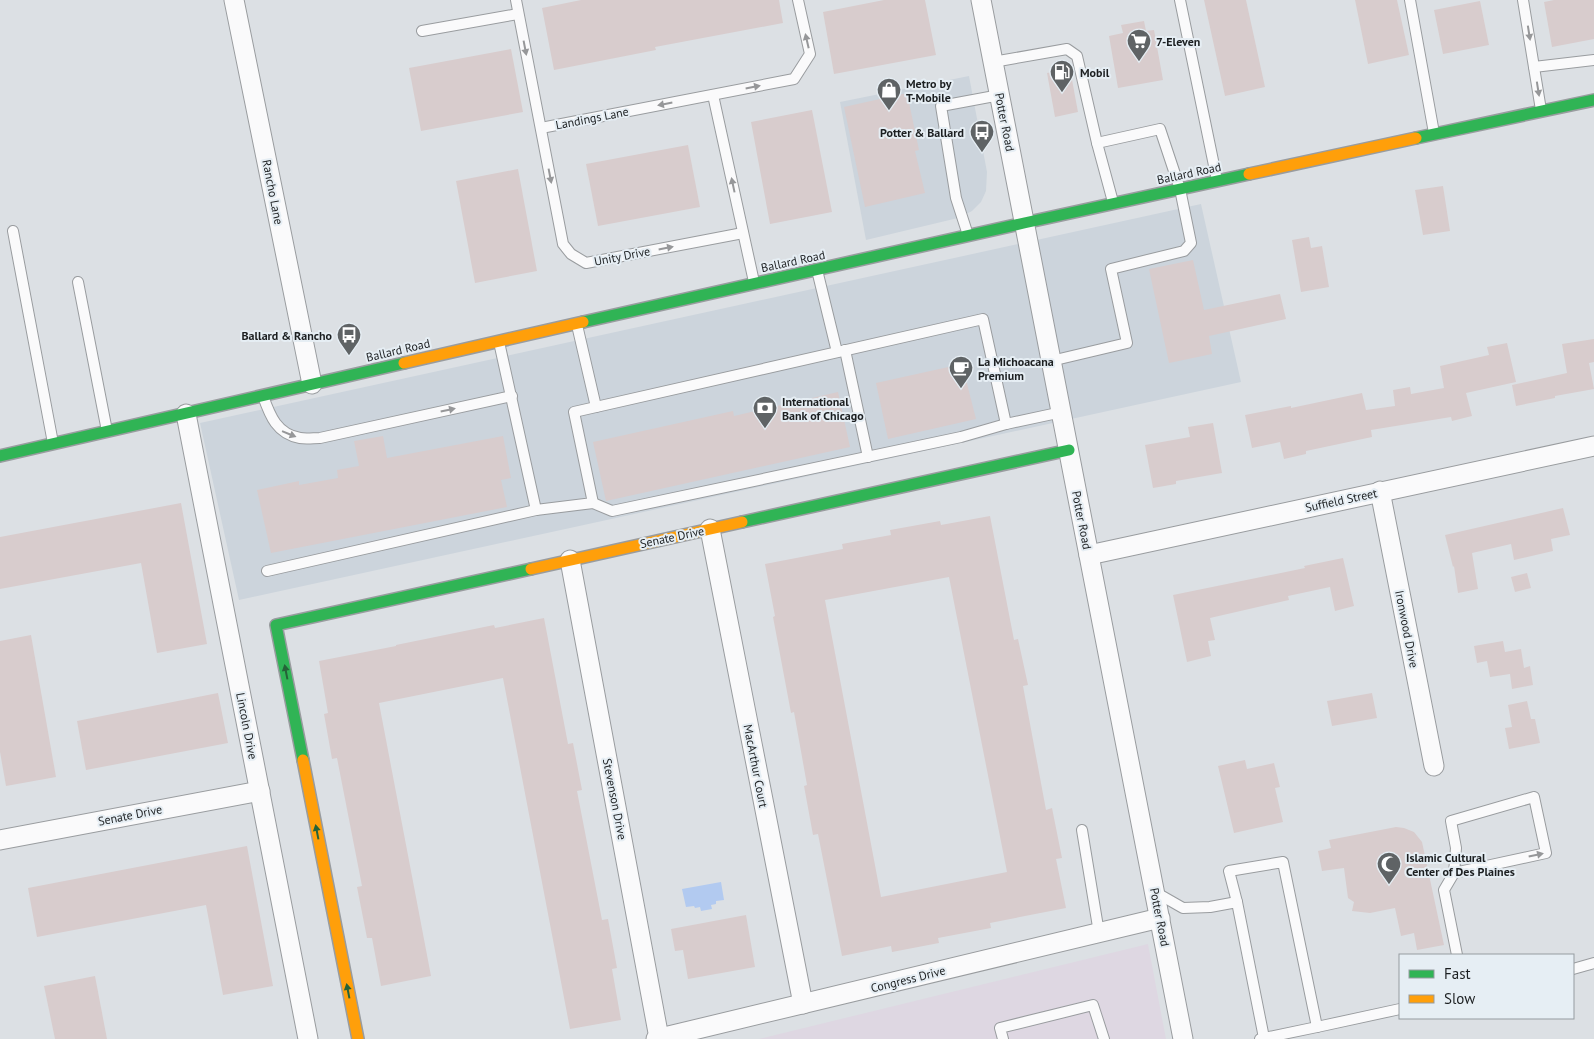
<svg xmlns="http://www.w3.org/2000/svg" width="1594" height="1039" font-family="'PT Sans',sans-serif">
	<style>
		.built { fill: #ccd4dc }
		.medical { fill: #ded7e2 }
		.water { fill: #b2caf0 }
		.building { fill: #d8cccd; fill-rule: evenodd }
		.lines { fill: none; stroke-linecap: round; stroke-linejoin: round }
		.lane-casing { stroke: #999c9f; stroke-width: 12 }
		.street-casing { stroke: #999c9f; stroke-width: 21 }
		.fast-casing { stroke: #999c9f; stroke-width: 14 }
		.slow-casing { stroke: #999c9f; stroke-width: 14 }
		.lane { stroke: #fafafb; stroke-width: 10 }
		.street { stroke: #fafafb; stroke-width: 19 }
		.fast { stroke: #30b455; stroke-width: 11 }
		.slow { stroke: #ff9f0a; stroke-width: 11 }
		.oneway { fill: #969799 }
		.oneway2 { fill: #256238 }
		.labels { text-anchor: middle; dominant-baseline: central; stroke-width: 4; stroke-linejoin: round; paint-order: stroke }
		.poi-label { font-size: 12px; font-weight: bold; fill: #1c1f21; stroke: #e6eef4; text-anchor: start }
		.street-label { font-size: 12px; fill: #1c1f21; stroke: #e6eef4 }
	</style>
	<rect width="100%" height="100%" fill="#dce0e4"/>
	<g class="built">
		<polygon points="969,76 987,172 986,191 981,202 972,211 958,218 866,240 840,102"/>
		<polygon points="1201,204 1241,382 239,600 200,423"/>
	</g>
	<polygon class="medical" points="1148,944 1166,1039 759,1039"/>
	<polygon class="water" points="721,882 724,900 716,901 716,904 711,905 712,909 701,911 700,907 695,908 694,906 686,907 682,889"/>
	<g class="building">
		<polygon points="581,0 779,0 783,23 655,47 656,50 554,70 542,8"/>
		<polygon points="884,0 925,0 936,55 834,74 823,12"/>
		<polygon points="1204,0 1246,0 1265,87 1225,96"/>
		<polygon points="1355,0 1397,0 1409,55 1368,64"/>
		<polygon points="1554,0 1594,0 1594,39 1552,47 1544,2"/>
		<polygon points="1480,1 1489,45 1443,54 1434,10"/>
		<polygon points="1144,21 1146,31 1154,30 1163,80 1118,88 1109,36 1123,33 1121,25"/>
		<polygon points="511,49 523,112 421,131 409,68"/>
		<polygon points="1070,69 1078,112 1055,117 1047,73"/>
		<polygon points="907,93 919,150 915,151 925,193 865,207 844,107"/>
		<polygon points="812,110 832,212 770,224 751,122"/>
		<polygon points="688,145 700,207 598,226 586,164"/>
		<polygon points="518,169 537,271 475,283 456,181"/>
		<polygon points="1443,186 1450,231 1423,235 1415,190"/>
		<polygon points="1309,237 1311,248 1322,246 1329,287 1301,292 1292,240"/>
		<polygon points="1193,260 1204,310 1280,294 1286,319 1209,336 1212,354 1169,363 1149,269"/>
		<polygon points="1594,339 1594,362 1589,363 1594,389 1555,396 1555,398 1516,406 1512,385 1567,373 1562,344"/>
		<polygon points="1507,343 1516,382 1466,393 1472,416 1452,421 1451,417 1371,430 1372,437 1306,451 1306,454 1284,459 1280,442 1252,448 1245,415 1291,406 1291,408 1362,393 1366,410 1395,406 1393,390 1410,387 1411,394 1444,388 1440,366 1489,355 1487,347"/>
		<polygon points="962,364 976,419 888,439 876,383"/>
		<polygon points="838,392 850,447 606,501 593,442 733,411 734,416"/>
		<polygon points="1213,423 1222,473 1176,481 1176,484 1153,488 1145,445 1190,437 1188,427"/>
		<polygon points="383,436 387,458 503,436 511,478 501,480 507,507 271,553 257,490 299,481 299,485 338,478 337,470 359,466 354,441"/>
		<polygon points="181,503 207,644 157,653 141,563 0,589 0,537"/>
		<polygon points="1563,508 1570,535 1551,539 1553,551 1514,560 1511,544 1472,553 1478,589 1458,593 1454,566 1453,567 1445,535"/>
		<path d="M 990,516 L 1014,640 L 1018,639 L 1028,685 L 1023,686 L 1046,810 L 1052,808 L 1062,858 L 1056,859 L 1066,908 L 990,923 L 991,928 L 938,938 L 939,943 L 892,952 L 891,946 L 842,956 L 818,834 L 813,835 L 804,786 L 807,785 L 794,712 L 791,713 L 773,617 L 775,616 L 765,564 L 843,549 L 842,544 L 891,535 L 890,530 L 940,521 L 941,525 ZM 949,577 L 1007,872 L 881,897 L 825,600 Z"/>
		<polygon points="1343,558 1354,606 1335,611 1330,587 1288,596 1289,600 1210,618 1215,640 1208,641 1211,656 1187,662 1173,595 1305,568 1304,566"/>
		<polygon points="1527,573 1531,588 1515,592 1511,577"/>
		<polygon points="544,618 568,744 573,743 582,790 577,791 602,920 608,919 617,968 612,969 621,1020 570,1029 503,678 379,703 431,976 381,986 372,938 367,938 357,887 362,886 337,758 332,759 324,714 328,713 319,661 396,646 396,645 494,625 495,628"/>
		<polygon points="31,635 56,777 6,786 0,752 0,641"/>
		<polygon points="1503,641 1505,652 1521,649 1524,668 1530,666 1533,685 1512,689 1510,674 1490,677 1487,661 1477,663 1474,646"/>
		<polygon points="218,693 228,743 86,770 77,721"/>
		<polygon points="1372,693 1377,718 1332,726 1327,701"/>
		<polygon points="1527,701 1531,719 1535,719 1540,743 1509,749 1505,728 1512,727 1508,705"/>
		<polygon points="1245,760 1247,769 1274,763 1280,787 1275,788 1283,822 1234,833 1218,766"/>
		<polygon points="1396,827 1404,828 1414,832 1422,842 1444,945 1417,950 1414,933 1401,936 1395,908 1370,913 1352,911 1354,902 1348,898 1344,868 1322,871 1318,851 1331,848 1329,840"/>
		<polygon points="247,846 273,986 223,995 206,905 37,937 28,888"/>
		<polygon points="746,915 755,967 688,979 683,950 675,951 671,929"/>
		<polygon points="95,976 107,1039 55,1039 44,986"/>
	</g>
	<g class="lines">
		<defs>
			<g id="lane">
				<polyline points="516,0 563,244 571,254 586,263 743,233"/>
				<polyline points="1180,0 1217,180"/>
				<polyline points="1410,0 1434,133"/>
				<polyline points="1523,0 1541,110"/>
				<polyline points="422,31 518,14"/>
				<polyline points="993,62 1067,49 1077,56 1097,143 1160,129 1180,189 1191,243 1184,251 1111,269 1127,343 1051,361"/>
				<polyline points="1534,67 1594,60"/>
				<polyline points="713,95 754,282"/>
				<polyline points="541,128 794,79 810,54 798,0"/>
				<polyline points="1097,143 1113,202"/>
				<polyline points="13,231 53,443"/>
				<polyline points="968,235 956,198 941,106 1000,95"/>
				<polyline points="817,270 837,352"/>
				<polyline points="78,282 107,431"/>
				<polyline points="577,325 596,407"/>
				<polyline points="499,342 536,510 593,503 574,412 983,319 1006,424 1062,412"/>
				<polyline points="845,350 868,457"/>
				<path d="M 263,396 C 270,416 277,434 300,438 C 306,439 314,438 320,438 L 512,396"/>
				<polyline points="593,503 612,511 961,437 1006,424"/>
				<polyline points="267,571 536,510"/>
				<polyline points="1082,830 1099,933"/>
				<polyline points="1454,873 1546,853 1534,797 1451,821 1456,848 1454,873 1444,890 1457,955"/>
				<polyline points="1155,892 1183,908 1210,907 1237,902 1264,1038 1260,1039"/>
				<polyline points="1237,902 1229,871 1283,862 1317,1027 1264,1038"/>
				<polyline points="1573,969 1594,963"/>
				<polyline points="1317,1027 1400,1009"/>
				<polyline points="1003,1039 1000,1028 1093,1005 1104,1039"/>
			</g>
			<g id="street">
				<polyline points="234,0 312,384"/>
				<polyline points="981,0 1183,1039"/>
				<polyline points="186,414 308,1039"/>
				<polyline points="1380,491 1434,766"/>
				<polyline points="710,529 803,1004"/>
				<polyline points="1089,555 1594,446"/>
				<polyline points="570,560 659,1038"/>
				<polyline points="0,840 260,791"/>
				<polyline points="656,1039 1160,918"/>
			</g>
			<g id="fast">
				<polyline points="1416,138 1594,100"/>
				<polyline points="583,322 1024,223 1249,174"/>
				<polyline points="0,456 404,363"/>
				<polyline points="742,522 1069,450"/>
				<polyline points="303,760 276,625 531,569"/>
			</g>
			<g id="slow">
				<polyline points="1249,174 1416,138"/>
				<polyline points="404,363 583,322"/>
				<polyline points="531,569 742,522"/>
				<polyline points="303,760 358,1039"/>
			</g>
		</defs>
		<use href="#lane" class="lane-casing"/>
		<use href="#street" class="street-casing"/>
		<use href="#fast" class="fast-casing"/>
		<use href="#slow" class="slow-casing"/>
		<use href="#lane" class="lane"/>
		<use href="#street" class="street"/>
		<use href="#fast" class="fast"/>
		<use href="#slow" class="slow"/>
	</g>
	<defs><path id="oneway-solid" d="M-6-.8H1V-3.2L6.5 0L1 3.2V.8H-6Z" transform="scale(1.25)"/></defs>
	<g class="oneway">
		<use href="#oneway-solid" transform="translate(1529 33) rotate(81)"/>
		<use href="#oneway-solid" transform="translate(807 41) rotate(-103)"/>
		<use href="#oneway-solid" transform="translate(525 48) rotate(79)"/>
		<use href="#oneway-solid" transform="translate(753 87) rotate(-11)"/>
		<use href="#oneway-solid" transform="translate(1538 89) rotate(81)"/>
		<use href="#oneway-solid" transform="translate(665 104) rotate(169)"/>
		<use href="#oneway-solid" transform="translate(550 176) rotate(79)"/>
		<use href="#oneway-solid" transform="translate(733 185) rotate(-102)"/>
		<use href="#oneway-solid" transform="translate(666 248) rotate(-11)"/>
		<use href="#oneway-solid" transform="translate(448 410) rotate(-12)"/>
		<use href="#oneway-solid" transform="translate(289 434) rotate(22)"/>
		<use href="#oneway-solid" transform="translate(1536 855) rotate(-12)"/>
	</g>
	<g class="oneway2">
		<use href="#oneway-solid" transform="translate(286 672) rotate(-101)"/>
		<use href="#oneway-solid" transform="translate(317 832) rotate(-101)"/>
		<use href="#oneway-solid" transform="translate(348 991) rotate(-101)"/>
	</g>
	<defs>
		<symbol id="supermarket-pin" viewBox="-11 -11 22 30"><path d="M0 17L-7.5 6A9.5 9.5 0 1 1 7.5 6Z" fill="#5f6365" stroke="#e6eef4"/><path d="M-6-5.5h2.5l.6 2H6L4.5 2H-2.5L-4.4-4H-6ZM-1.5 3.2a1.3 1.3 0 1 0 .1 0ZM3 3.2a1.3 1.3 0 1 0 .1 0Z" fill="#fff"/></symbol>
		<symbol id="fuel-pin" viewBox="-11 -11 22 30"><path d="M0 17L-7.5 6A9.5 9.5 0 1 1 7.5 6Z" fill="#5f6365" stroke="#e6eef4"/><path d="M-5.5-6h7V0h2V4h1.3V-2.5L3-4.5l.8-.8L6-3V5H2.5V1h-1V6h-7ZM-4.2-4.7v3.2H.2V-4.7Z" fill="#fff"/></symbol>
		<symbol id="shop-pin" viewBox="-11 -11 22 30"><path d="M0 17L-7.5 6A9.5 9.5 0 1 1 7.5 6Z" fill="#5f6365" stroke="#e6eef4"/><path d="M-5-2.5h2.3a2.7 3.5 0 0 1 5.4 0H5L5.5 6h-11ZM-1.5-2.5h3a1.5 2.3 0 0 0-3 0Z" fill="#fff"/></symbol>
		<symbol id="bus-pin" viewBox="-11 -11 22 30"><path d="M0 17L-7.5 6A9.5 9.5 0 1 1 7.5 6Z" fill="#5f6365" stroke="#e6eef4"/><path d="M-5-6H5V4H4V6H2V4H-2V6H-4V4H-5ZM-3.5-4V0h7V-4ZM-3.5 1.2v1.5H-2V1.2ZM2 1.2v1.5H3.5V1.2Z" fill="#fff"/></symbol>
		<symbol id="cafe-pin" viewBox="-11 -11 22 30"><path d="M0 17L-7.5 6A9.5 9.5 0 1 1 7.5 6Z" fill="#5f6365" stroke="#e6eef4"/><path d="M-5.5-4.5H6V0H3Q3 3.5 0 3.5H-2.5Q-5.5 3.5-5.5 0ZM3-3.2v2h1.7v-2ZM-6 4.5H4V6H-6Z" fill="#fff"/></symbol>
		<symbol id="bank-pin" viewBox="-11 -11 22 30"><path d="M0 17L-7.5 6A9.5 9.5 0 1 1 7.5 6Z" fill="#5f6365" stroke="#e6eef4"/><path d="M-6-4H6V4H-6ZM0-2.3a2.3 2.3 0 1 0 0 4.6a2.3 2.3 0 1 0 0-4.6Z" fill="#fff"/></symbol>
		<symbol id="mosque-pin" viewBox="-11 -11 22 30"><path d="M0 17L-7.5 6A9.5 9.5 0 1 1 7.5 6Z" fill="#5f6365" stroke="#e6eef4"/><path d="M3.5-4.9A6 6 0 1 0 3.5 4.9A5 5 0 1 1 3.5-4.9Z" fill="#fff"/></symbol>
	</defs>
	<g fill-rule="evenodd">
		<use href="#supermarket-pin" x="1125" y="27" width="28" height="38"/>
		<use href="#fuel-pin" x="1048" y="58" width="28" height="38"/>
		<use href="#shop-pin" x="875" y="76" width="28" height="38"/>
		<use href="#bus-pin" x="968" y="118" width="28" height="38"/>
		<use href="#bus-pin" x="335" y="321" width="28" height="38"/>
		<use href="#cafe-pin" x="947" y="354" width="28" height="38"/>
		<use href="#bank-pin" x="751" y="394" width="28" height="38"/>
		<use href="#mosque-pin" x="1375" y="850" width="28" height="38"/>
	</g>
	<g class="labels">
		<g class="poi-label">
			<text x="1156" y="41">7-Eleven</text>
			<text x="1080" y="72">Mobil</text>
			<text x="906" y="83">Metro by<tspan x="906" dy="14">T-Mobile</tspan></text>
			<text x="964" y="132" text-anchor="end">Potter &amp; Ballard</text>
			<text x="332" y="335" text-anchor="end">Ballard &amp; Rancho</text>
			<text x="978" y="361">La Michoacana<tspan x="978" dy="14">Premium</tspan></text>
			<text x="782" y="401">International<tspan x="782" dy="14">Bank of Chicago</tspan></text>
			<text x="1406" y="857">Islamic Cultural<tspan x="1406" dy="14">Center of Des Plaines</tspan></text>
		</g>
		<g class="street-label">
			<text transform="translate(592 118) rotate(-11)">Landings Lane</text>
			<text transform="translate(1005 122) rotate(79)">Potter Road</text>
			<text transform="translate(1189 173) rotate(-12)">Ballard Road</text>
			<text transform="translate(273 192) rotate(79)">Rancho Lane</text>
			<text transform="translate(622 256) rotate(-11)">Unity Drive</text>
			<text transform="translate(793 261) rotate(-12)">Ballard Road</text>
			<text transform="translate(398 350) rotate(-13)">Ballard Road</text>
			<text transform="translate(1341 500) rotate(-12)">Suffield Street</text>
			<text transform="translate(1082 520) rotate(79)">Potter Road</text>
			<text transform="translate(672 537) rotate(-12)">Senate Drive</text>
			<text transform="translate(1407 629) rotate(79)">Ironwood Drive</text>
			<text transform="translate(247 726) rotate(79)">Lincoln Drive</text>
			<text transform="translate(756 766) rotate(79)">MacArthur Court</text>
			<text transform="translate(615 799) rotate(79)">Stevenson Drive</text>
			<text transform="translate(130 815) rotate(-11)">Senate Drive</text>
			<text transform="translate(1160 917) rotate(79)">Potter Road</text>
			<text transform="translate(908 979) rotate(-14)">Congress Drive</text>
		</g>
	</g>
	<rect x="1399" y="954" width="175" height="65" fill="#e6eef4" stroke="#959ba0"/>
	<rect x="1409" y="970" width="25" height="8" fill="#30b455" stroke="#959ba0"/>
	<text x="1444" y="979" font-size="15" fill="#1c1f21">Fast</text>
	<rect x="1409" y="995" width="25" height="8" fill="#ff9f0a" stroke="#959ba0"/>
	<text x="1444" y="1004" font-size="15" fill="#1c1f21">Slow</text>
</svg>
